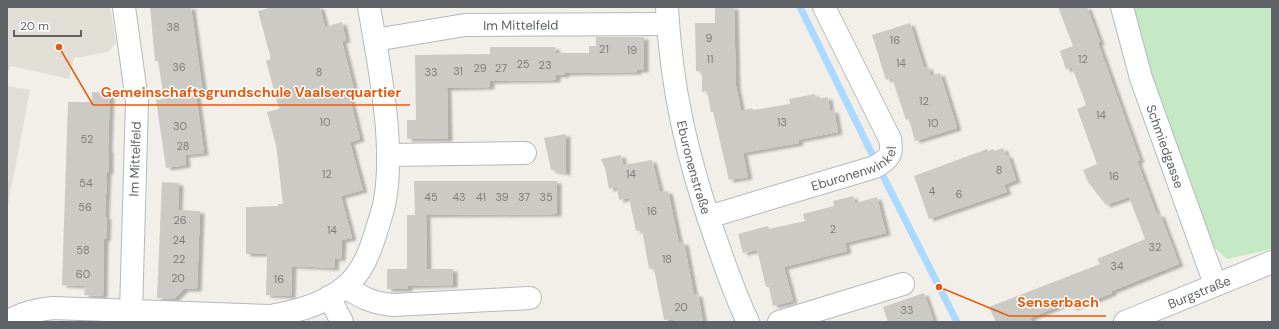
<svg xmlns="http://www.w3.org/2000/svg" width="1279" height="329" font-family="'DM Sans',sans-serif">
	<style>
		.education { fill: #e1ded6 }
		.green { fill: #c5e8c5 }
		.lines { fill: none; stroke-linecap: round; stroke-linejoin: round }
		.stream { stroke: #aadaff; stroke-width: 7 }
		.building { fill: #cccac5; filter: url(#shadow) }
		.minor-casing { stroke: #b5b8bc; stroke-width: 24 }
		.minor { stroke: #fff; stroke-width: 22 }
		.labels { text-anchor: middle; dominant-baseline: central; stroke-width: 3; stroke-linejoin: round; paint-order: stroke }
		.number-label { font-size: 11px; fill: #7a7d7f }
		.street-label { font-size: 13px; fill: #5f6368; stroke: #fff }
		.leader { fill: none; stroke: #e8590c; stroke-width: 1.5 }
		.callout-dot { fill: #e8590c; stroke: #fff; stroke-width: 1.5 }
		.callout-label { font-size: 14px; text-anchor: middle; font-weight: bold; fill: #e8590c; stroke: #fff; stroke-width: 3; stroke-linejoin: round; paint-order: stroke }
	</style>
	<defs>
		<filter id="shadow"><feDropShadow dx="4.5" dy="2.5" stdDeviation="1" flood-color="#0004"/></filter>
	</defs>
	<rect width="100%" height="100%" fill="#f1efe8"/>
	<g class="education">
		<polygon points="7,7 110,7 116,43 108,52 74,58 69,79 11,66 9,70 7,70"/>
		<polygon points="7,86 30,90 7,210"/>
	</g>
	<polygon class="green" points="1134,7 1272,7 1272,249 1227,259 1213,246 1182,163 1138,36"/>
	<g class="lines">
		<g class="stream">
			<polyline points="800,7 872,154"/>
			<polyline points="881,172 957,322"/>
		</g>
	</g>
	<g class="building">
		<polygon points="150,7 191,7 203,93 196,94 204,153 185,155 186,165 166,168 156,100 164,99 158,61 155,61"/>
		<polygon points="273,7 320,7 325,27 342,22 346,40 342,41 354,89 348,91 360,139 350,142 363,190 341,196 352,238 342,240 341,259 335,258 334,268 292,266 291,296 266,295 267,254 246,254 246,207 278,206 278,204 283,204 276,145 267,112 279,109 266,61 271,59 258,11"/>
		<polygon points="715,7 734,7 736,86 741,111 752,108 753,110 790,104 789,99 815,94 816,99 828,97 830,111 834,110 838,132 798,140 799,143 743,153 748,177 729,180 713,112 711,112 707,91 702,92 702,72 696,71 695,23 715,23"/>
		<polygon points="1058,7 1087,7 1100,42 1098,43 1140,160 1137,161 1157,215 1160,214 1179,264 1112,291 1112,293 1090,302 1089,301 1072,308 1069,302 1030,318 1032,322 996,322 989,307 1100,264 1097,259 1145,239 1129,197 1106,205 1088,182 1083,170 1097,164 1077,109 1086,105 1072,67 1066,70 1060,51 1073,46"/>
		<polygon points="910,23 924,68 928,67 931,76 940,73 957,128 915,141 909,119 906,120 892,78 886,80 872,35"/>
		<polygon points="596,37 644,37 644,70 637,70 637,72 565,73 565,75 556,75 556,80 490,81 490,87 447,88 448,139 407,139 407,120 416,120 415,55 490,54 490,47 555,47 556,53 589,53 589,46 596,46"/>
		<polygon points="92,92 110,93 108,150 109,150 109,172 107,171 105,217 107,217 106,239 104,239 103,296 84,295 85,286 62,285 68,102 92,102"/>
		<polygon points="566,134 566,173 551,170 544,138"/>
		<polygon points="1003,148 1006,156 1008,155 1016,180 1004,185 1007,192 929,219 914,176 987,149 988,151 994,149 994,151"/>
		<polygon points="621,155 623,165 652,160 660,192 668,191 679,243 684,242 694,295 698,294 703,322 673,322 673,319 664,320 654,268 649,269 642,230 636,231 629,198 619,200 617,187 609,189 605,168 601,159"/>
		<polygon points="414,181 557,181 557,214 415,215"/>
		<polygon points="162,182 179,183 178,210 200,211 197,289 184,289 174,299 157,298"/>
		<polygon points="853,196 855,203 877,197 886,233 845,243 847,251 784,267 793,301 773,306 769,287 766,287 757,250 743,253 738,234 768,226 769,229 805,221 803,214 834,206 833,201"/>
		<polygon points="407,215 426,215 427,269 453,269 453,285 408,286 408,289 387,289 387,269 407,269"/>
		<polygon points="924,293 934,322 888,322 883,307"/>
	</g>
	<g class="lines">
		<defs>
			<g id="minor">
				<polyline points="124,7 137,101 131,312"/>
				<path id="s1" d="M 667,7 C 671,88 688,161 715,237 C 725,266 735,295 748,322"/>
				<path id="s2" d="M 1122,7 L 1141,78 L 1215,284"/>
				<path id="s3" d="M 375,40 L 465,25 L 668,24"/>
				<polyline points="388,155 525,153"/>
				<path id="s4" d="M 708,217 L 875,167 C 889,158 893,156 890,139 L 824,7"/>
				<path d="M 345,287 C 363,298 372,303 393,305 L 530,298"/>
				<polyline points="329,297 342,322"/>
				<path d="M 7,322 C 22,313 36,310 53,308 L 270,316 C 295,312 325,304 345,287 C 362,273 370,252 376,232 C 379,222 383,211 385,200 C 395,143 379,65 369,7"/>
				<polyline points="779,322 903,284"/>
				<path id="s5" d="M 1125,322 L 1272,262"/>
			</g>
		</defs>
		<use href="#minor" class="minor-casing"/>
		<use href="#minor" class="minor"/>
	</g>
	<g class="labels">
		<g class="number-label">
			<text x="173" y="27">38</text>
			<text x="709" y="38">9</text>
			<text x="895" y="40">16</text>
			<text x="604" y="49">21</text>
			<text x="632" y="50">19</text>
			<text x="710" y="59">11</text>
			<text x="1083" y="59">12</text>
			<text x="901" y="63">14</text>
			<text x="523" y="64">25</text>
			<text x="545" y="65">23</text>
			<text x="179" y="67">36</text>
			<text x="480" y="68">29</text>
			<text x="501" y="68">27</text>
			<text x="458" y="71">31</text>
			<text x="319" y="72">8</text>
			<text x="431" y="72">33</text>
			<text x="924" y="101">12</text>
			<text x="1101" y="115">14</text>
			<text x="325" y="122">10</text>
			<text x="782" y="122">13</text>
			<text x="933" y="123">10</text>
			<text x="180" y="126">30</text>
			<text x="87" y="139">52</text>
			<text x="183" y="146">28</text>
			<text x="999" y="170">8</text>
			<text x="327" y="174">12</text>
			<text x="631" y="174">14</text>
			<text x="1114" y="176">16</text>
			<text x="86" y="183">54</text>
			<text x="932" y="191">4</text>
			<text x="959" y="194">6</text>
			<text x="431" y="197">45</text>
			<text x="459" y="197">43</text>
			<text x="481" y="197">41</text>
			<text x="502" y="197">39</text>
			<text x="524" y="197">37</text>
			<text x="546" y="197">35</text>
			<text x="85" y="207">56</text>
			<text x="652" y="211">16</text>
			<text x="180" y="220">26</text>
			<text x="833" y="229">2</text>
			<text x="332" y="230">14</text>
			<text x="179" y="240">24</text>
			<text x="1155" y="247">32</text>
			<text x="83" y="250">58</text>
			<text x="179" y="259">22</text>
			<text x="667" y="259">18</text>
			<text x="1117" y="266">34</text>
			<text x="83" y="274">60</text>
			<text x="178" y="278">20</text>
			<text x="279" y="279">16</text>
			<text x="681" y="307">20</text>
			<text x="907" y="310">33</text>
		</g>
		<g class="street-label">
			<text stroke="none"><textPath href="#s3" startOffset="147">Im Mittelfeld</textPath></text>
			<text stroke="none"><textPath href="#s2" startOffset="146">Schmiedgasse</textPath></text>
			<text transform="translate(135 159) rotate(-88)">Im Mittelfeld</text>
			<text stroke="none"><textPath href="#s4" startOffset="155">Eburonenwinkel</textPath></text>
			<text stroke="none"><textPath href="#s1" startOffset="163">Eburonenstraße</textPath></text>
			<text stroke="none"><textPath href="#s5" startOffset="80">Burgstraße</textPath></text>
		</g>
	</g>
	<path class="leader" d="M59 47L93 105H410M939 287L1009 316H1106"/>
	<g class="callout-dot">
		<circle cx="59" cy="47" r="4"/>
		<circle cx="939" cy="287" r="4"/>
	</g>
	<g class="callout-label">
		<text x="251" y="97">Gemeinschaftsgrundschule Vaalserquartier</text>
		<text x="1058" y="307">Senserbach</text>
	</g>
	<rect width="1279" height="329" fill="none" stroke="#5f6368" stroke-width="16"/>
	<path d="M14 30v6h67v-6" fill="none" stroke="#5f6368" stroke-width="2"/>
	<text x="20" y="30" font-size="12" fill="#5f6368" stroke="#ffffff" stroke-width="3" paint-order="stroke">20 m</text>
</svg>
